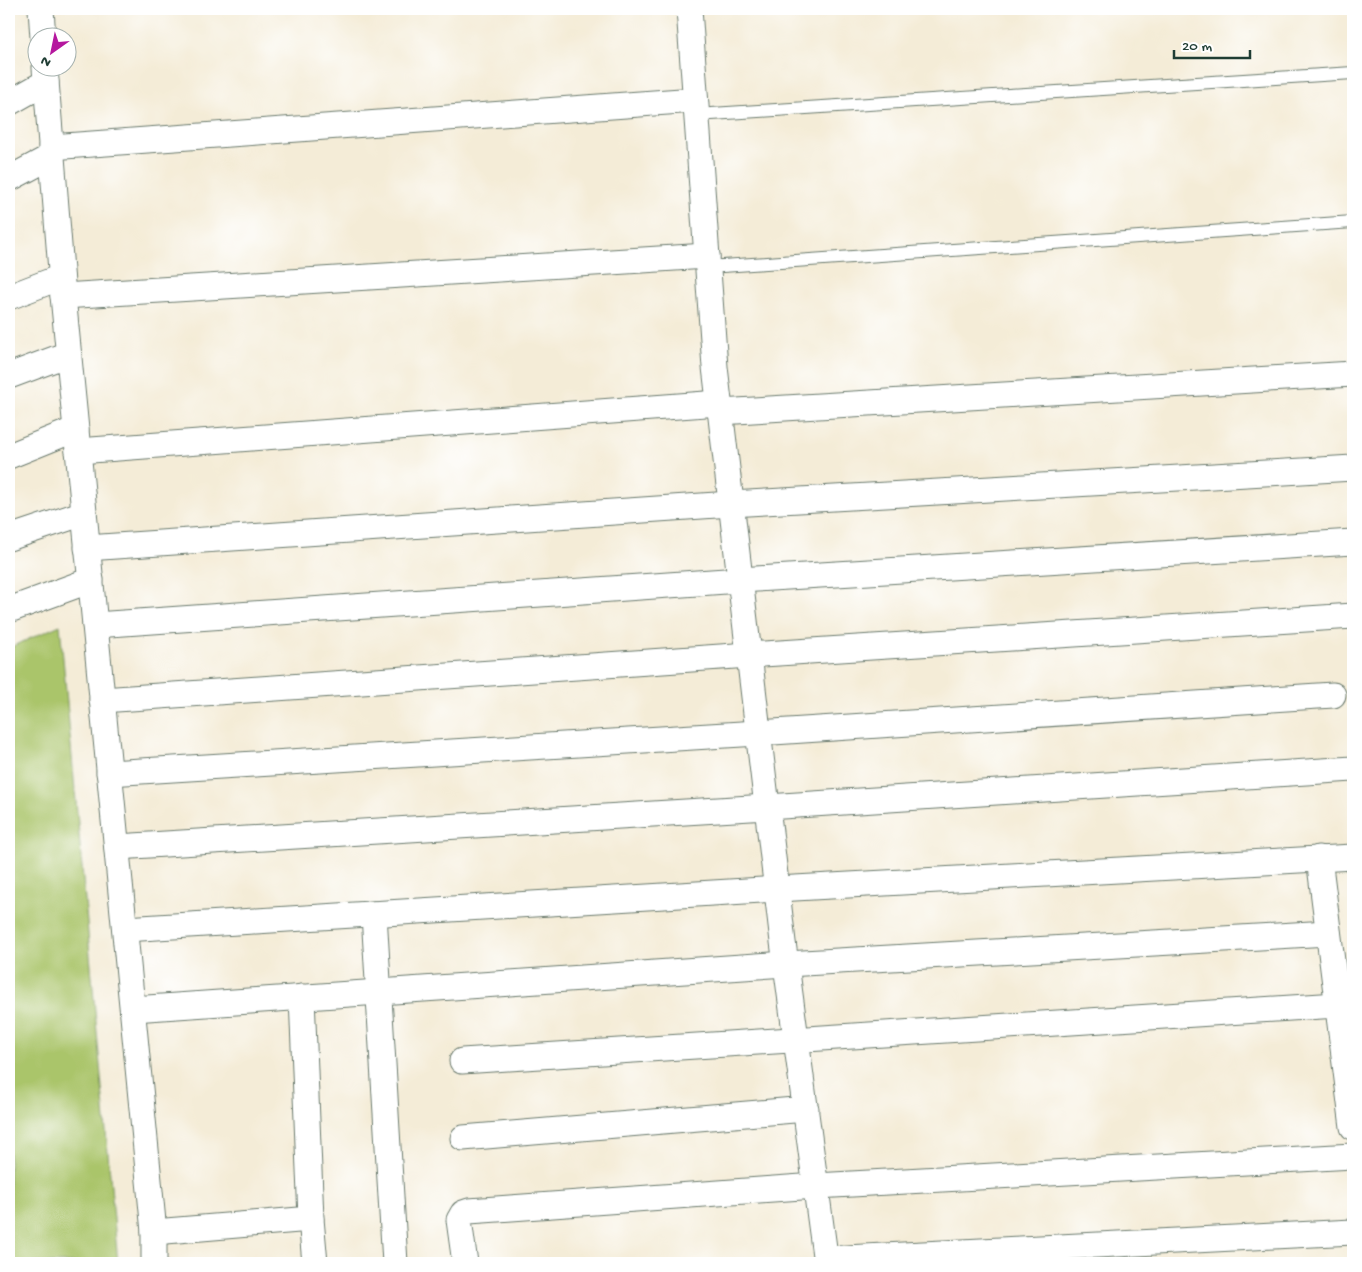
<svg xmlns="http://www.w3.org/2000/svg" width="1362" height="1272" font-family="'Gochi Hand',sans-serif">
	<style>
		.green { fill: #aac56b; stroke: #648150 }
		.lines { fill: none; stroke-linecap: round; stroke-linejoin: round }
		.service-casing { stroke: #6a7a6d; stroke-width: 14 }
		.minor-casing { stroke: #6a7a6d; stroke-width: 27 }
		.service { stroke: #fff; stroke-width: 12 }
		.minor { stroke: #fff; stroke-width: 25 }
	</style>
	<rect width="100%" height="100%" fill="#fff"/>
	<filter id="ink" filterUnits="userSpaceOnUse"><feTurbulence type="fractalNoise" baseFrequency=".02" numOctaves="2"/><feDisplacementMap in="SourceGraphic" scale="10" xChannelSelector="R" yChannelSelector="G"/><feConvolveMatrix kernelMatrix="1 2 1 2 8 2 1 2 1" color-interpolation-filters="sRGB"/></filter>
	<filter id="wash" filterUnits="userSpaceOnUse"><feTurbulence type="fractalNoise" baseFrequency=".0096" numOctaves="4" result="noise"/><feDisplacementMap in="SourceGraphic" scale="20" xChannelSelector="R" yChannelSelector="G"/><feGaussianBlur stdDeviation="1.12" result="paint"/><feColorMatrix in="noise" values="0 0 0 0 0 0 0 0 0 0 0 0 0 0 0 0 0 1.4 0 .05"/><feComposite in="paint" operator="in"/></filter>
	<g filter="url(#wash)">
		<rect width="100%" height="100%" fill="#f4ecd7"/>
		<polygon class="green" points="60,625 118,1263 9,1263 9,648"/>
	</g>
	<g filter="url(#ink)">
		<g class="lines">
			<defs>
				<g id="service">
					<polyline points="696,115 1353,73"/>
					<polyline points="708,267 1353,222"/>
				</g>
				<g id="minor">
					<polyline points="41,9 43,38"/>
					<polyline points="689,9 715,367 783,942 826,1263"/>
					<polyline points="45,68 63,296 154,1232 154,1263"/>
					<polyline points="9,103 46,82"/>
					<polyline points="51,147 695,100"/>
					<polyline points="9,179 52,156"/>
					<polyline points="63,296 707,256"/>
					<polyline points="9,297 61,277"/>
					<polyline points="9,376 68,354"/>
					<polyline points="720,412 1353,374"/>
					<polyline points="78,451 719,403"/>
					<polyline points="9,456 76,429"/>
					<polyline points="9,538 84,513"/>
					<polyline points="87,548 731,504 1353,468"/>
					<polyline points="9,610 91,580"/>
					<polyline points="95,625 740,580 1353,542"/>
					<polyline points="102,700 749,655 1353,616"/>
					<polyline points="109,773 758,733 1333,695"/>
					<polyline points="117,847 767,807 1353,769"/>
					<polyline points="1319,858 1353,1127"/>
					<polyline points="374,914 395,1263"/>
					<polyline points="125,929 777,889 1353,857"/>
					<polyline points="302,997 311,1219 315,1263"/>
					<polyline points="133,1009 786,964 1328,933"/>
					<polyline points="462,1061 1337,1005"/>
					<polyline points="463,1138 806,1109"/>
					<polyline points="154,1232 311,1219"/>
					<polyline points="826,1259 1353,1232"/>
					<polyline points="465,1263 459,1220 463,1213 469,1211 816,1186 1353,1156"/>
				</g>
			</defs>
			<use href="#service" class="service-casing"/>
			<use href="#minor" class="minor-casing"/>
			<use href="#service" class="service"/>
			<use href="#minor" class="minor"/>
		</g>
	</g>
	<rect width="1362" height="1272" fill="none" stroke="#fff" stroke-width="30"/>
	<g transform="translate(52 52) rotate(213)"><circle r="24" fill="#ffffff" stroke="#a5b1ae"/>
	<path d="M0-4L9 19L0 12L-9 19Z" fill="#b5179e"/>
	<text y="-8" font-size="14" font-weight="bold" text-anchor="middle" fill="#1f3d34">N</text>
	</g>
	<path d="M1174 50v8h76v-8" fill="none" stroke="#1f3d34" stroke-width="2.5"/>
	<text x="1182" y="50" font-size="15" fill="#1f3d34" stroke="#ffffff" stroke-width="4" paint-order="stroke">20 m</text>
</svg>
